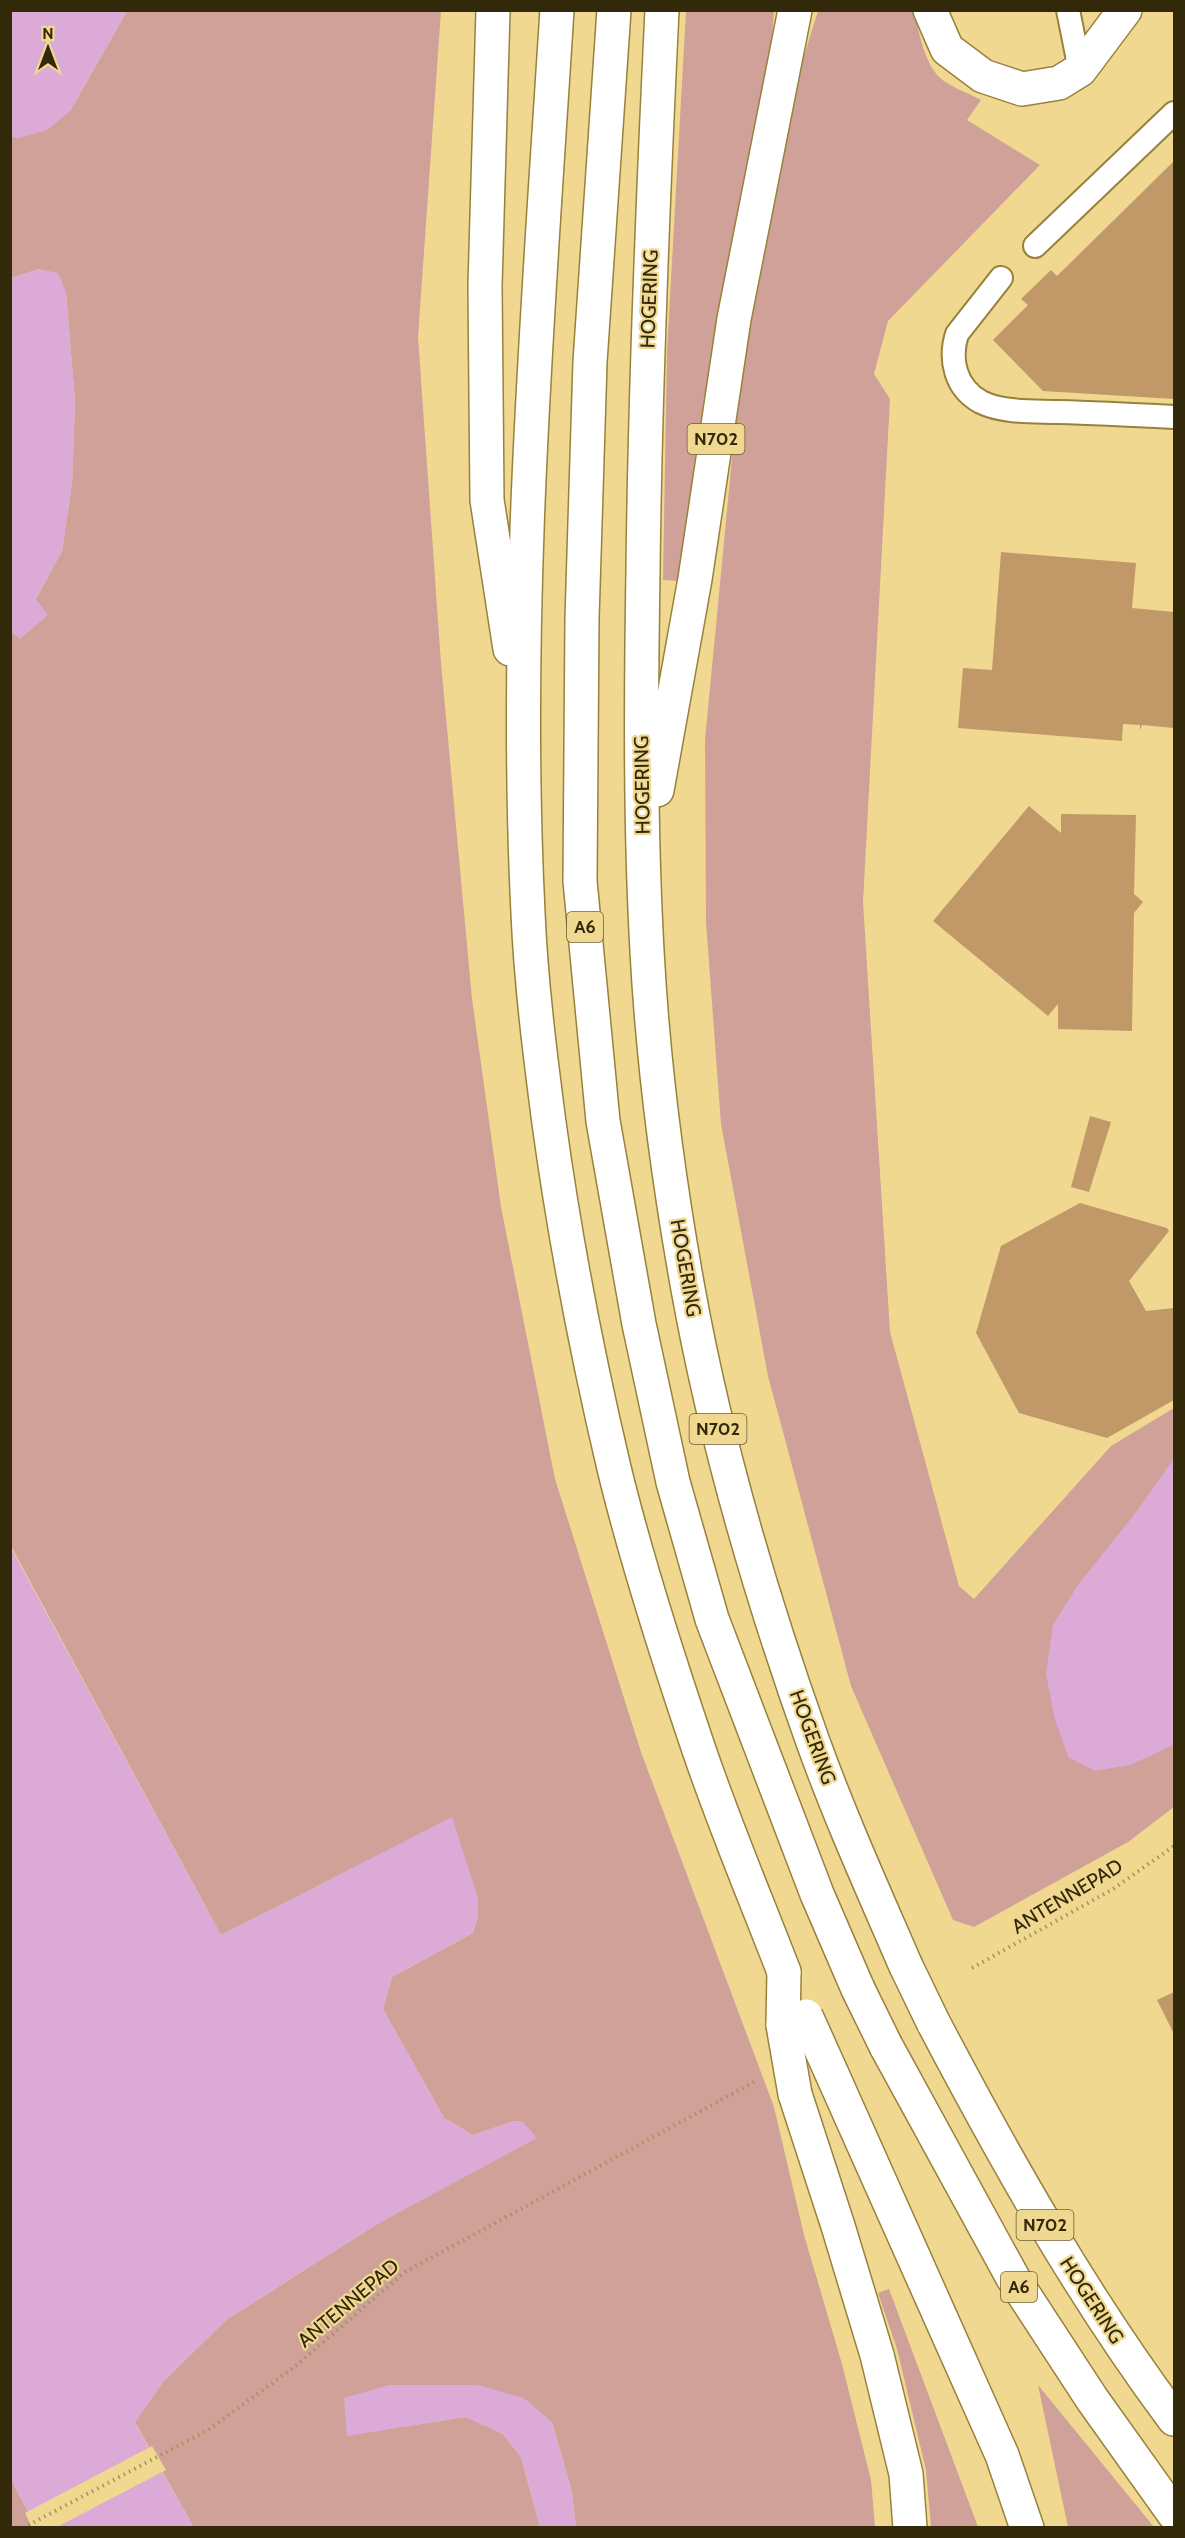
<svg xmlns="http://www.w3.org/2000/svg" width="1185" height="2538" font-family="Cabin,sans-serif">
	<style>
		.green { fill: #cfa199 }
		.water { fill: #dcaad6 }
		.pier { fill: #f0d891 }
		.building { fill: #c19867 }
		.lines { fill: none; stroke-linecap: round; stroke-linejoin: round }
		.service-casing { stroke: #98813c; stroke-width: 26 }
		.minor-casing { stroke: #98813c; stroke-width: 36 }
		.trunk-casing { stroke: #98813c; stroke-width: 36 }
		.motorway-casing { stroke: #98813c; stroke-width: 36 }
		.path { stroke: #a5925c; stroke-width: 4; stroke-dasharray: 1.5 4.5; stroke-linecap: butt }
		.service { stroke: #fff; stroke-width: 22 }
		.minor { stroke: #fff; stroke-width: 33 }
		.trunk { stroke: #fff; stroke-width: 33 }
		.motorway { stroke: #fff; stroke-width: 33 }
		.trunk-bridge-casing { stroke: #98813c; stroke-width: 36; stroke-linecap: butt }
		.motorway-bridge-casing { stroke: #98813c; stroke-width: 36; stroke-linecap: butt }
		.trunk-bridge { stroke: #fff; stroke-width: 33 }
		.motorway-bridge { stroke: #fff; stroke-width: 33 }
		.labels { text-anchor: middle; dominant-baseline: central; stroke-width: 4.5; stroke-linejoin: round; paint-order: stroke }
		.shield { fill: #f0d891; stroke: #6b5d32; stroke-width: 1.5 }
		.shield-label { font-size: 18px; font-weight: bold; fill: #32280a }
		.street-label { font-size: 20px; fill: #32280a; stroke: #f0d891 }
	</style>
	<rect width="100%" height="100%" fill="#f0d891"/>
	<g class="green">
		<polygon points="127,11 441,11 418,337 441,663 472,999 501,1207 555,1479 641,1752 774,2107 804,2235 842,2364 871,2480 875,2527 576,2527 572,2492 552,2422 389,2385 348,2435 466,2417 503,2434 521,2457 540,2527 192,2527 192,2524 135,2422 163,2382 226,2320 374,2226 514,2121 473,2135 444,2118 383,2009 392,1977 473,1933 478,1916 452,1818 221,1935 11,1546 10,631 20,639 36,599 62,551 72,484 75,402 66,292 39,269 11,278 11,136 19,138 70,111"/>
		<polygon points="686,11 774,11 768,91 697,440 681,581 663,580 667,351"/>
		<path d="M 818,11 L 915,11 C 918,31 924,61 939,77 C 949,87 969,93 981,100 L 967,120 L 1040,165 L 888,321 L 874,374 L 890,399 L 863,902 L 890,1332 L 959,1586 L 974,1599 L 1111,1446 L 1174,1408 L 1174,1807 L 1128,1842 L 974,1927 L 953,1920 L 851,1686 L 768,1376 L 721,1124 L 706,922 L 705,740 L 738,396 L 787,110 Z"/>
		<polygon points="889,2289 978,2527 931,2527 926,2470 897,2349 878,2293"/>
		<polygon points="1038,2385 1154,2527 1068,2527"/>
		<polygon points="11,2479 36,2527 11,2527"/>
	</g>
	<g class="water">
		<polygon points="11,10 127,11 70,111 47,130 19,138 11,136"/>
		<polygon points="39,269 58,273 66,292 75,402 72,484 62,551 36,599 48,615 20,639 10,631 11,278"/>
		<polygon points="1174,1458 1174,1745 1130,1765 1095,1771 1069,1758 1055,1720 1046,1674 1053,1625 1078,1585 1137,1511"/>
		<polygon points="10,1546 221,1935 452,1817 478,1898 478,1916 473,1933 392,1977 383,2009 444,2118 473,2135 514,2121 522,2121 537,2138 374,2226 226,2320 163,2382 135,2423 192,2524 192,2527 36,2527 11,2479"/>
		<polygon points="389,2385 478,2385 524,2398 552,2422 572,2492 576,2527 540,2527 521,2457 503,2434 465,2417 347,2436 344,2398"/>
	</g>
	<polygon class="pier" points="152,2446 166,2470 57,2527 32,2528 25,2513"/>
	<g class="building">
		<polygon points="1174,161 1174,399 1043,391 993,340 1028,305 1021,299 1051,270 1057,276"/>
		<polygon points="1001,552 1136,563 1132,608 1174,612 1174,728 1142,725 1140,730 1140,725 1123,724 1122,741 958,728 963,668 992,670"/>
		<polygon points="1029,806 1061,833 1061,814 1136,815 1134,894 1143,902 1134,913 1132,1031 1058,1029 1058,1004 1048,1016 933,921"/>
		<polygon points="1090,1116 1111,1122 1089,1192 1071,1187"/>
		<polygon points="1080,1203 1167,1228 1169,1231 1129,1281 1146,1311 1174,1308 1174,1400 1107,1438 1019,1413 976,1333 1001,1246"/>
		<polygon points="1174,1992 1174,2034 1157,2000"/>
	</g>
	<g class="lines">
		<defs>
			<g id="service">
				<polyline points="1068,10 1080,70"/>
				<polyline points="1035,246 1174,113"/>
				<path d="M 1001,278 L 957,334 C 949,359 955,388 981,402 C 1003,413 1034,411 1059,412 C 1097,413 1136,415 1174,417"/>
			</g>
			<polyline id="minor" points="930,10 947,49 983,76 1022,89 1059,83 1080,70 1125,10"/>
			<g id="trunk">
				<polyline points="493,10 485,286 487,500 510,649"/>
				<path d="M 557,10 C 538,311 513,612 528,913 C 531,983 540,1054 549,1123 C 565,1239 587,1354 614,1468 C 636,1559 665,1649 695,1738 C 721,1817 754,1894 784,1972"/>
				<path d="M 662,10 C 653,197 645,384 643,571 C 641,697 640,824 647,951 C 653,1063 668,1178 688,1289 C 716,1443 760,1594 813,1742 C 840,1817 873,1890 905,1964"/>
				<polyline points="657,790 695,579 734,319 795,10"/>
				<path d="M 933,2022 C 1005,2159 1081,2294 1174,2419"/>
			</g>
			<g id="motorway">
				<polyline points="614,10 590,362 582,619 580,881 603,1121 639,1324 673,1482 712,1619 817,1894 858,1989"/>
				<polyline points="783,2025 784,1972"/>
				<polyline points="886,2046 1013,2278 1092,2399 1174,2514"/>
				<polyline points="832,2074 1002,2455 1027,2528"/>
				<polyline points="795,2094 838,2226 877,2355 906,2474 910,2528"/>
			</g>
		</defs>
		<use href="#service" class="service-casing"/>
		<use href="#minor" class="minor-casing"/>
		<use href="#trunk" class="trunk-casing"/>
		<use href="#motorway" class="motorway-casing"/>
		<g class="path">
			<polyline points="972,1968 1113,1889 1174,1846"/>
			<polyline points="23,2528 208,2430 293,2368 405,2272 756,2081"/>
		</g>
		<use href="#service" class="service"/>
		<use href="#minor" class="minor"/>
		<use href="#trunk" class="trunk"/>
		<use href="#motorway" class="motorway"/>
		<defs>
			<polyline id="trunk-bridge" points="905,1964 933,2022"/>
			<g id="motorway-bridge">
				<polyline points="858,1989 886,2046"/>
				<polyline points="806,2016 832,2074"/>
				<polyline points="783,2025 795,2094"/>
			</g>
		</defs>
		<use href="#trunk-bridge" class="trunk-bridge-casing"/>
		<use href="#motorway-bridge" class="motorway-bridge-casing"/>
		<use href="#trunk-bridge" class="trunk-bridge"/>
		<use href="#motorway-bridge" class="motorway-bridge"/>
	</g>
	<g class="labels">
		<g class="shield">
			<rect x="687.5" y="424" width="57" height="30" rx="4.5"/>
			<rect x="567" y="912" width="36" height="30" rx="4.5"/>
			<rect x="689.5" y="1414" width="57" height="30" rx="4.5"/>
			<rect x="1016.5" y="2210" width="57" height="30" rx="4.5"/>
			<rect x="1001" y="2272" width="36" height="30" rx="4.5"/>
		</g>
		<g class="shield-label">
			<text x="716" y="439">N702</text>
			<text x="585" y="927">A6</text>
			<text x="718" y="1429">N702</text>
			<text x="1045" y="2225">N702</text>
			<text x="1019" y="2287">A6</text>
		</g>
		<g class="street-label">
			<text transform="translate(649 299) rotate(-88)">HOGERING</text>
			<text transform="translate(642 785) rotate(-91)">HOGERING</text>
			<text transform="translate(686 1268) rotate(80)">HOGERING</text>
			<text transform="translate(813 1737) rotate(70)">HOGERING</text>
			<text transform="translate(1067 1896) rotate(-31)">ANTENNEPAD</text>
			<text transform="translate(1092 2300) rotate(57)">HOGERING</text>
			<text transform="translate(348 2303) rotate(-40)">ANTENNEPAD</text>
		</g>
	</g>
	<rect width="1185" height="2538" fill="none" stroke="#32280a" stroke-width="24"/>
	<g transform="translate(48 48)" stroke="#f0d891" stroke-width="4.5" paint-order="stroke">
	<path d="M0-4.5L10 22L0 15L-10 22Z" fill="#32280a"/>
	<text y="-9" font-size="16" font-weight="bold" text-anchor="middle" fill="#32280a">N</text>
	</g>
</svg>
